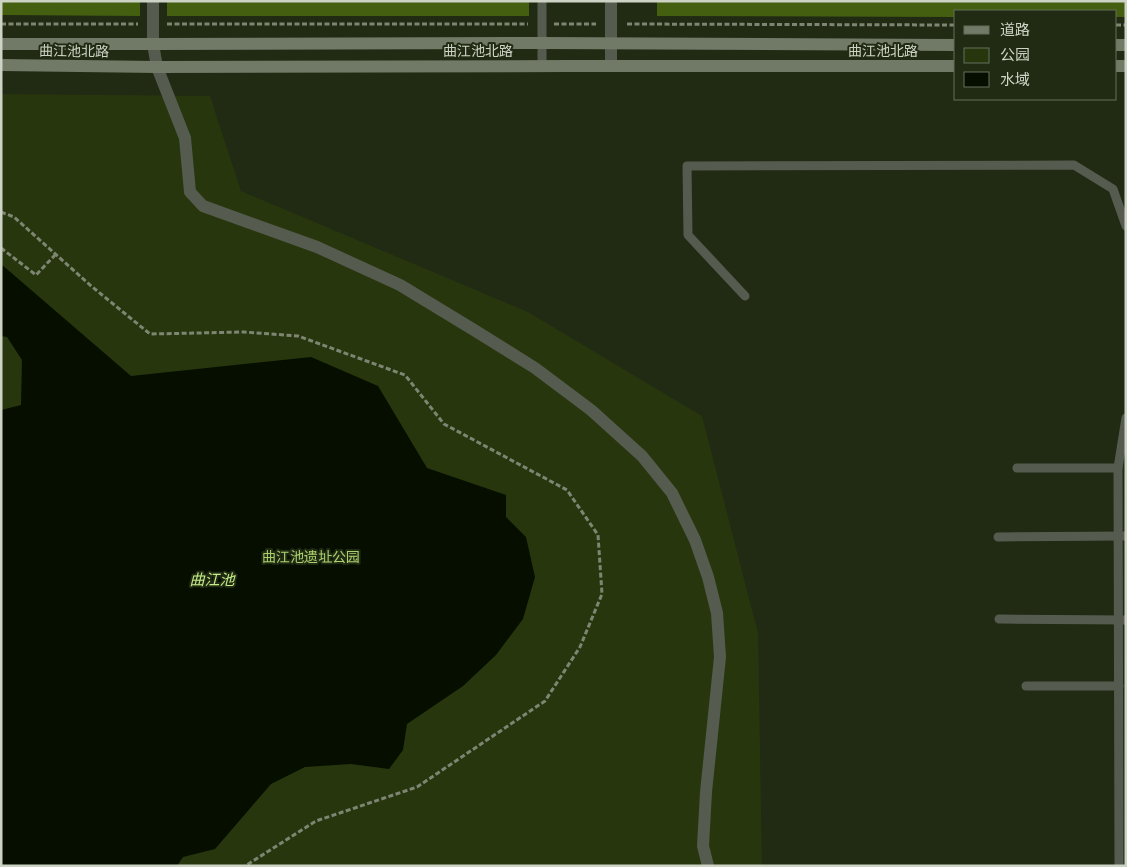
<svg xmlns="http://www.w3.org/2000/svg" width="1127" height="867" font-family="Ubuntu,'Noto Sans SC',sans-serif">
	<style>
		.green { fill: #28360e }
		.forest { fill: #455f11 }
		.water { fill: #060e00 }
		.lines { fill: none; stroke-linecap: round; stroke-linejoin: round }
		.path { stroke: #7e8673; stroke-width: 3; stroke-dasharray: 5 2.5; stroke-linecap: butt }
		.lane { stroke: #565b50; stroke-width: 9 }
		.street { stroke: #565b50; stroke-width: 12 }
		.secondary { stroke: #717967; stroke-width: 12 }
		.labels { text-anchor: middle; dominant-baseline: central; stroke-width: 4; stroke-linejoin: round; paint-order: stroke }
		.street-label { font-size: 14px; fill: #cdd4c6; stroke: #212a13 }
		.park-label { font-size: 14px; fill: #aad16d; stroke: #212a13 }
		.water-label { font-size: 15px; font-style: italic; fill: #c4ec87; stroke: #212a13 }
	</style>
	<rect width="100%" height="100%" fill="#212a13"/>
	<polygon class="green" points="1,94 210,96 241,191 528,312 702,416 758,633 762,866 1,866"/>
	<g class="forest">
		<polygon points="1,1 140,1 140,16 1,15"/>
		<rect x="167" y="1" width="362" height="15"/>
		<polygon points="657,1 1126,1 1126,17 1116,17 1116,11 956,11 956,17 657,16"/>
	</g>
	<polygon class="water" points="1,264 131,376 311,357 378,386 427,468 506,495 506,517 526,537 535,577 523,619 496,655 463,686 407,724 403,750 389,769 351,764 305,767 271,784 215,849 183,857 177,866 1,866 1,410 21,405 22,360 7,337 1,336"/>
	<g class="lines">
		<g class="path">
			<polyline points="1,24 138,24"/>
			<polyline points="167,24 528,24"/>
			<polyline points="554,24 596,24"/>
			<polyline points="627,24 956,25"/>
			<polyline points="1116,25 1126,25"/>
			<polyline points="1,212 14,217 90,285 150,334 244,332 298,336 405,375 444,424 567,490 598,535 602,594 580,647 545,701 417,787 316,821 245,866"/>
			<polyline points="1,248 36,275 56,254"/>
		</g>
		<g class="lane">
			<polyline points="542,1 542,66"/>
			<polyline points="745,296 688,235 687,166 1074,165 1113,189 1126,226"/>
			<polyline points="1017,468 1118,468"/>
			<polyline points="998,537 1126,536"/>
			<polyline points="999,619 1126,620"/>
			<polyline points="1026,686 1119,686"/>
			<polyline points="1119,866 1118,468 1126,418"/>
		</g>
		<g class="street">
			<polyline points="153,1 153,44 157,67 185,138 190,192 203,206 317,247 400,285 474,330 535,368 591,410 642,456 672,493 695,540 708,577 717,613 720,657 706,792 703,846 708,866"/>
			<polyline points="611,1 611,66"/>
		</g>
		<g class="secondary">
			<polyline points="1,44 153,44 542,43 956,45"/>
			<polyline points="1116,45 1126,45"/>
			<polyline points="1,65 157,67 570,66 956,66"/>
			<polyline points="1116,66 1126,66"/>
		</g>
	</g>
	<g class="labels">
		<g class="street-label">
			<text transform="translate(74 51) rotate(1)">曲江池北路</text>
			<text x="478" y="51">曲江池北路</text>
			<text x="883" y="51">曲江池北路</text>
		</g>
		<g class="park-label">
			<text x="311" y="557">曲江池遗址公园</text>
		</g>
		<g class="water-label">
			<text x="212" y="579">曲江池</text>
		</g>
	</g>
	<rect width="1127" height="867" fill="none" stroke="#cdd4c6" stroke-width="5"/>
	<rect x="954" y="10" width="162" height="90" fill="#212a13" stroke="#666e5b"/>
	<rect x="964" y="26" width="25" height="8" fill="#717967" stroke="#666e5b"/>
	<text x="1000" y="35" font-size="15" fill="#cdd4c6">道路</text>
	<rect x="964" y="48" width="25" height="15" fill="#28360e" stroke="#666e5b"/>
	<text x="1000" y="60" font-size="15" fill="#cdd4c6">公园</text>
	<rect x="964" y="72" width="25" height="15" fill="#060e00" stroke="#666e5b"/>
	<text x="1000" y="85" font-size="15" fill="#cdd4c6">水域</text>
</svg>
